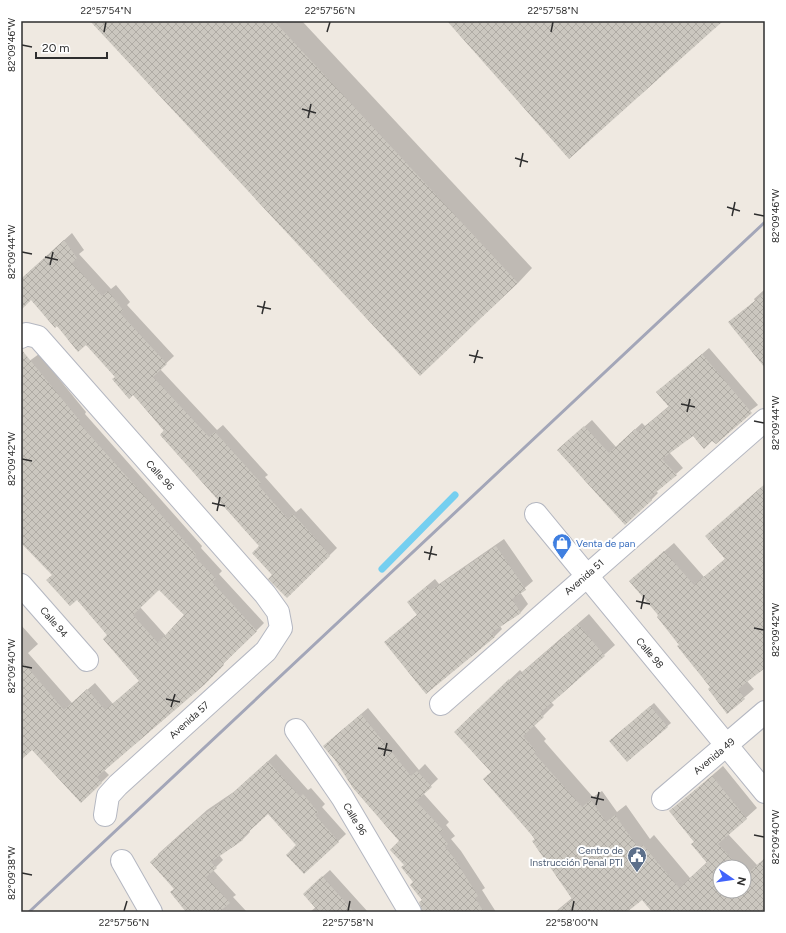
<svg xmlns="http://www.w3.org/2000/svg" width="786" height="933" font-family="Figtree,sans-serif">
	<style>
		.shadow { fill: #0003; fill-rule: evenodd }
		.lines { fill: none; stroke-linecap: round; stroke-linejoin: round }
		.stream { stroke: #75cff0; stroke-width: 7 }
		.building { fill: url(#building-cross-hatch); fill-rule: evenodd }
		.minor-casing { stroke: #b4b7c1; stroke-width: 24 }
		.minor { stroke: #fff; stroke-width: 22 }
		.rail { stroke: #a3a6b8; stroke-width: 3 }
		.ticks { fill: none; stroke: #2e2e2e; stroke-width: 1.5 }
		.labels { text-anchor: middle; dominant-baseline: central; stroke-width: 4; stroke-linejoin: round; paint-order: stroke }
		.street-label { font-size: 10px; fill: #2e2e2e; stroke: #fff }
		.shop-label { font-size: 10px; fill: #366cbe; stroke: #fff; text-anchor: start }
		.service-label { font-size: 10px; fill: #4e5e75; stroke: #fff; text-anchor: end }
		.neatline { fill: none; stroke: #2e2e2e; stroke-width: 1.5 }
		.ticks-label { font-size: 10px; text-anchor: middle; fill: #2e2e2e }
	</style>
	<defs>
		<pattern id="building-cross-hatch" width="8" height="8" patternUnits="userSpaceOnUse"><rect width="8" height="8" fill="#cbc7bf"/><path d="M0 0l8 8M0 8l8-8" fill="none" stroke="#afaba4"/></pattern>
	</defs>
	<rect width="100%" height="100%" fill="#efe9e1"/>
	<g class="shadow">
		<polygon points="91,21 302,21 532,268 518,283"/>
		<polygon points="72,233 84,250 79,254 111,289 116,285 130,302 127,305 174,356 160,369 217,430 223,425 268,475 265,477 296,512 301,508 337,548 287,597 273,575 261,546 133,394 87,343 57,325 31,299 21,309 21,279"/>
		<polygon points="765,289 765,367 730,322 755,301 754,299"/>
		<polygon points="709,348 758,405 712,439 693,434 669,452 683,468 656,491 658,493 651,500 566,443 592,420 616,447 642,423 645,426 669,406 665,386"/>
		<path d="M 39,354 L 86,412 L 85,414 L 202,546 L 201,548 L 222,571 L 219,574 L 264,623 L 203,684 L 104,770 L 109,775 L 81,802 L 32,749 L 21,747 L 21,625 L 38,644 L 28,653 L 72,703 L 95,683 L 113,704 L 140,680 L 108,635 L 77,599 L 23,543 L 21,544 L 21,367 ZM 159,588 L 185,615 L 166,636 L 140,607 Z"/>
		<polygon points="765,484 765,667 747,681 754,689 727,712 711,687 659,615 640,572 674,543 704,577 726,558"/>
		<polygon points="504,539 533,581 520,592 528,604 521,612 500,626 502,629 494,637 385,642 418,614 416,595 435,579 439,584"/>
		<path d="M 589,614 L 615,645 L 551,702 L 554,705 L 534,725 L 546,739 L 544,741 L 593,797 L 602,791 L 617,812 L 626,805 L 650,839 L 654,835 L 690,878 L 707,862 L 695,842 L 671,811 L 723,766 L 757,808 L 728,834 L 757,865 L 765,858 L 765,912 L 654,912 L 642,899 L 626,912 L 555,912 L 572,898 L 492,772 L 466,721 L 520,670 L 522,672 ZM 720,867 L 744,867 L 744,891 L 720,891 Z"/>
		<polygon points="654,703 671,723 627,761 614,738"/>
		<polygon points="368,708 419,770 425,764 438,779 423,793 449,822 446,825 455,836 451,839 461,851 485,888 482,890 496,912 426,912 420,902 423,899 405,865 400,841 332,739"/>
		<polygon points="276,754 308,790 311,788 325,804 322,807 346,834 304,873 297,845 268,813 249,830 250,832 243,839 219,855 223,860 213,870 236,895 233,897 247,912 187,912 171,892 175,888 158,854 207,810 235,791"/>
		<polygon points="330,870 368,912 310,912 316,907 312,886"/>
	</g>
	<g class="lines">
		<polyline class="stream" points="382,569 455,495"/>
	</g>
	<g class="building">
		<polygon points="90,21 274,21 518,283 420,376"/>
		<polygon points="447,21 723,21 569,159"/>
		<polygon points="64,240 77,258 72,263 102,296 108,291 123,310 120,313 167,364 153,377 209,437 215,432 261,483 258,485 288,519 293,514 315,538 330,556 287,598 268,579 272,575 252,553 259,546 160,435 164,430 133,395 129,399 112,379 115,377 86,345 78,352 57,326 55,328 31,300 21,310 21,279"/>
		<polygon points="765,293 765,368 728,322"/>
		<path d="M 21,349 L 80,421 L 78,422 L 196,554 L 194,556 L 216,579 L 212,582 L 257,631 L 223,664 L 224,665 L 204,685 L 97,777 L 102,783 L 81,803 L 32,750 L 21,760 L 21,660 L 64,710 L 87,689 L 105,710 L 139,681 L 103,639 L 107,635 L 77,600 L 70,606 L 46,580 L 52,575 L 21,543 ZM 159,590 L 184,615 L 158,643 L 133,615 Z"/>
		<polygon points="702,354 752,413 716,444 712,441 704,449 693,436 662,459 677,475 649,498 652,500 625,525 557,450 584,426 609,453 635,429 638,432 669,407 656,392"/>
		<polygon points="765,484 765,668 738,689 745,699 727,714 708,689 710,687 677,646 679,645 657,617 658,615 629,581 664,551 694,585 725,559 705,536"/>
		<polygon points="496,546 526,590 512,599 521,613 491,633 495,637 426,694 384,642 417,615 407,602 427,586 430,591"/>
		<polygon points="578,624 605,656 540,713 544,717 523,736 536,751 534,753 582,807 591,800 606,822 615,815 639,849 643,845 679,888 707,863 691,844 694,842 669,811 712,776 747,819 718,844 739,867 720,867 720,891 744,891 744,873 746,875 765,858 765,912 652,912 642,900 627,912 556,912 572,899 532,841 535,839 483,779 491,772 454,732 509,679 511,682"/>
		<polygon points="650,706 668,727 627,762 609,741"/>
		<polygon points="361,714 411,776 417,771 432,787 416,801 443,830 439,833 448,844 445,847 454,858 478,896 475,898 484,912 422,912 419,902 422,900 410,885 413,882 401,867 404,865 390,850 399,841 353,788 335,760 323,746"/>
		<polygon points="268,761 300,797 303,794 318,812 315,815 339,842 304,874 286,855 296,845 268,814 242,838 243,840 211,862 217,868 206,877 230,903 219,912 186,912 170,892 174,889 150,862 199,818 226,799"/>
		<polygon points="322,876 354,912 319,912 303,894"/>
	</g>
	<g class="lines">
		<defs>
			<g id="minor">
				<polyline points="21,337 26,334 38,337 265,594 278,612 281,628 266,651 118,785 108,796 105,815"/>
				<polyline points="536,514 765,792"/>
				<polyline points="21,585 87,660"/>
				<polyline points="441,704 765,420"/>
				<polyline points="296,730 342,797 410,912"/>
				<polyline points="663,799 765,712"/>
				<polyline points="122,861 151,912"/>
			</g>
		</defs>
		<use href="#minor" class="minor-casing"/>
		<use href="#minor" class="minor"/>
		<polyline class="rail" points="29,912 765,222"/>
	</g>
	<path class="ticks" d="M 104,32 L 106,22M 327,32 L 330,22M 551,32 L 553,22M 22,45 L 32,47M 302,109 L 316,113M 308,118 L 311,104M 515,158 L 528,162M 520,167 L 523,153M 727,207 L 740,211M 754,214 L 764,216M 732,216 L 735,202M 22,252 L 32,254M 45,257 L 58,260M 50,265 L 53,252M 257,306 L 271,309M 262,314 L 265,301M 469,355 L 483,358M 474,363 L 478,350M 681,404 L 695,407M 687,412 L 690,399M 754,421 L 764,423M 22,459 L 32,461M 212,503 L 225,506M 217,511 L 220,497M 424,552 L 437,555M 429,560 L 432,546M 636,601 L 650,604M 641,609 L 644,595M 754,628 L 764,630M 22,666 L 32,668M 166,699 L 180,702M 171,707 L 175,694M 378,748 L 392,751M 384,756 L 387,743M 591,797 L 604,800M 596,805 L 599,792M 754,835 L 764,837M 22,873 L 32,875M 124,911 L 127,901M 348,911 L 350,901M 572,911 L 574,901"/>
	<defs>
		<symbol id="shop-pin" viewBox="-11 -11 22 30"><path d="M0 17L-7.5 6A9.5 9.5 0 1 1 7.5 6Z" fill="#3f7fe0" stroke="#fff"/><path d="M-5-2.5h2.3a2.7 3.5 0 0 1 5.4 0H5L5.5 6h-11ZM-1.5-2.5h3a1.5 2.3 0 0 0-3 0Z" fill="#fff"/></symbol>
		<symbol id="civic-pin" viewBox="-11 -11 22 30"><path d="M0 17L-7.5 6A9.5 9.5 0 1 1 7.5 6Z" fill="#5c6f8a" stroke="#fff"/><path d="M-.6-6.5H3V-4.5H.6V-3L4-1V1h2V6H-6V1h2V-1L-.6-3ZM-1.2 2.5V6h2.4V2.5Z" fill="#fff"/></symbol>
	</defs>
	<g fill-rule="evenodd">
		<use href="#shop-pin" x="551" y="532" width="22" height="30"/>
		<use href="#civic-pin" x="626" y="845" width="22" height="30"/>
	</g>
	<g class="labels">
		<g class="street-label">
			<text transform="translate(160 475) rotate(48)">Calle 96</text>
			<text transform="translate(584 577) rotate(-41)">Avenida 51</text>
			<text transform="translate(54 622) rotate(49)">Calle 94</text>
			<text transform="translate(650 653) rotate(50)">Calle 98</text>
			<text transform="translate(189 720) rotate(-42)">Avenida 57</text>
			<text transform="translate(714 756) rotate(-40)">Avenida 49</text>
			<text transform="translate(355 819) rotate(59)">Calle 96</text>
		</g>
		<g class="shop-label">
			<text x="576" y="543">Venta de pan</text>
		</g>
		<g class="service-label">
			<text x="623" y="850">Centro de<tspan x="623" dy="12">Instrucción Penal PTI</tspan></text>
		</g>
	</g>
	<rect width="786" height="933" fill="none" stroke="#ffffff" stroke-width="44"/>
	<g transform="translate(732 879) rotate(103)"><circle r="19" fill="#ffffff" stroke="#ababab"/>
	<path d="M0-3L7 15L0 10L-7 15Z" fill="#4264fb"/>
	<text y="-6" font-size="11" font-weight="bold" text-anchor="middle" fill="#2e2e2e">N</text>
	</g>
	<path d="M36 52v6h71v-6" fill="none" stroke="#2e2e2e" stroke-width="2"/>
	<text x="42" y="52" font-size="12" fill="#2e2e2e" stroke="#ffffff" stroke-width="3" paint-order="stroke">20 m</text>
	<rect x="22" y="22" width="742" height="889" class="neatline"/>
	<g class="ticks-label">
		<text x="106" y="14">22°57'54"N</text>
		<text x="330" y="14">22°57'56"N</text>
		<text x="553" y="14">22°57'58"N</text>
		<text transform="translate(11 45) rotate(-90)" y="4">82°09'46"W</text>
		<text transform="translate(775 216) rotate(-90)" y="4">82°09'46"W</text>
		<text transform="translate(11 252) rotate(-90)" y="4">82°09'44"W</text>
		<text transform="translate(775 423) rotate(-90)" y="4">82°09'44"W</text>
		<text transform="translate(11 459) rotate(-90)" y="4">82°09'42"W</text>
		<text transform="translate(775 630) rotate(-90)" y="4">82°09'42"W</text>
		<text transform="translate(11 666) rotate(-90)" y="4">82°09'40"W</text>
		<text transform="translate(775 837) rotate(-90)" y="4">82°09'40"W</text>
		<text transform="translate(11 873) rotate(-90)" y="4">82°09'38"W</text>
		<text x="124" y="926">22°57'56"N</text>
		<text x="348" y="926">22°57'58"N</text>
		<text x="572" y="926">22°58'00"N</text>
	</g>
</svg>
